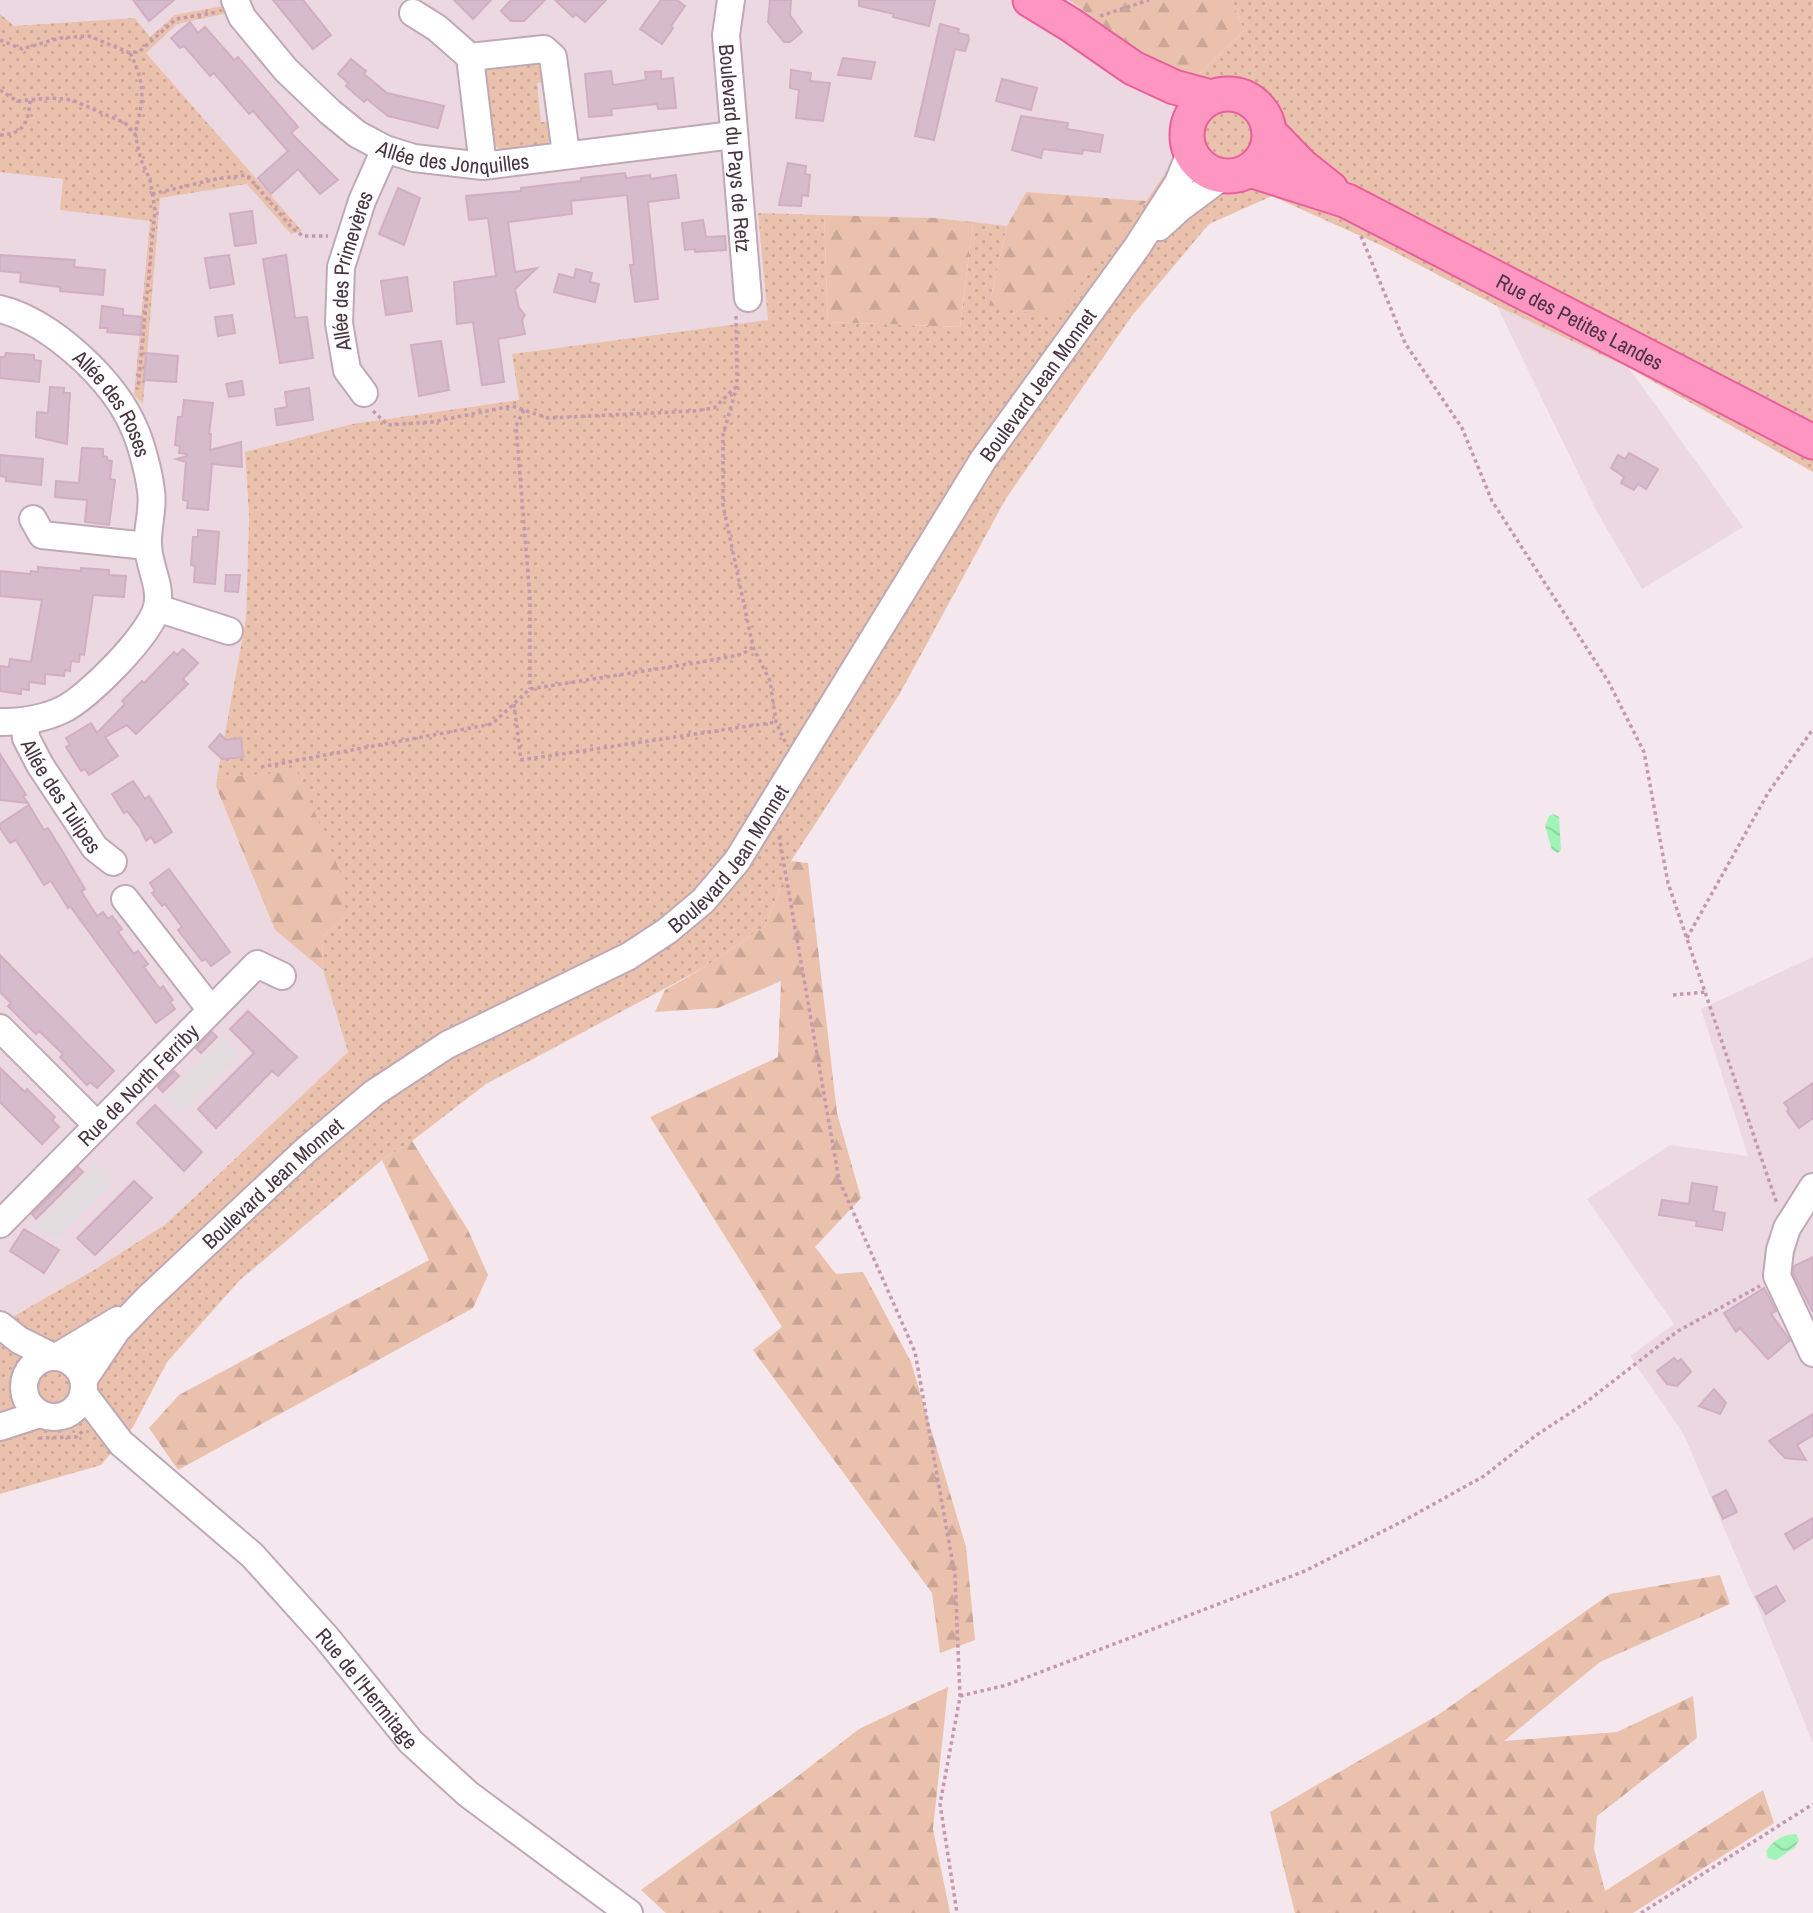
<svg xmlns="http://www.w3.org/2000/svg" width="1813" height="1913" font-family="'Archivo Narrow',sans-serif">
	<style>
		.residential { fill: #ecd8e1 }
		.grass { fill: url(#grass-dots) }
		.forest { fill: url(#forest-firs) }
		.parking { fill: #e2dcdf }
		.water { fill: url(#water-waves) }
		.building { fill: #d6bbca; stroke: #d1aec1; stroke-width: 2 }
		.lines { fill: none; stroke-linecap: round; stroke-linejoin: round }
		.minor-casing { stroke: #c0a9b4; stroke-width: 30 }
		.major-casing { stroke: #e95f9b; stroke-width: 37 }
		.path { stroke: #c399ad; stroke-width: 3.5; stroke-dasharray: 3.5 3.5; stroke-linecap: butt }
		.minor { stroke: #fff; stroke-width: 26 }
		.major { stroke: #ff95c1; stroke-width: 33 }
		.labels { text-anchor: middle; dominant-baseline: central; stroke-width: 5; stroke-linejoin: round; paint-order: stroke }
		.street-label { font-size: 21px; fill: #48353f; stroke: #fff }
	</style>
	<defs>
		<pattern id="grass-dots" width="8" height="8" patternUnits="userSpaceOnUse" patternTransform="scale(1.75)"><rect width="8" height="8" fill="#eac1ad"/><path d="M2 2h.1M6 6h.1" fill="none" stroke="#caa696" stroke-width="1.8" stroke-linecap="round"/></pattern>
		<pattern id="forest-firs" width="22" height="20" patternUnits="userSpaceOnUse" patternTransform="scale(1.75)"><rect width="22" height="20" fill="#eac1ad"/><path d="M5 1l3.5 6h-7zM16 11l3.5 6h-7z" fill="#caa696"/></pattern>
		<pattern id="water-waves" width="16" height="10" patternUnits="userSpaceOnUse" patternTransform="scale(1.75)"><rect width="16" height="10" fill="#a0f4b7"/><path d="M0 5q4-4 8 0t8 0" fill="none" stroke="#8bd29e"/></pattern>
	</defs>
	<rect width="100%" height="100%" fill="#f4e7ed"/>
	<g class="residential">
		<polygon points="0,0 1069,0 1134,47 1190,83 1176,156 1146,201 1026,192 1007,226 935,218 758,213 769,320 512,354 519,400 352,424 245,452 249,516 246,618 216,788 275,930 323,970 348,1052 166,1224 94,1270 0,1324"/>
		<polygon points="1497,306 1629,368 1743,527 1642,589 1596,510"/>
		<polygon points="1813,957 1813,1743 1757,1605 1684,1435 1630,1356 1674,1324 1587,1199 1670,1145 1748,1156 1701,1009"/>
	</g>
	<g class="grass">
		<polygon points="1232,0 1813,0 1813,472 1629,368 1497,306 1387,248 1272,196 1209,224 1131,317 1005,500 899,695 791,861 765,926 705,967 486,1084 412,1141 382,1160 240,1280 167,1362 133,1427 101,1465 0,1494 0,1324 94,1270 166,1224 348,1052 323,970 322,937 344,919 297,772 217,778 246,618 249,516 245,452 352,424 519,400 512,354 768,320 758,213 824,215 828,322 960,327 973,222 1007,226 989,305 1146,201 1176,157 1176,106 1190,83 1244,31"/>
		<polygon points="223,6 228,13 177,24 146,53 302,231 291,234 247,184 160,198 143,404 134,395 150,221 60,210 63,179 0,172 0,14 14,26 135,18 150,37 175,15"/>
		<polygon points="537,58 548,69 550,80 537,83 541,122 553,122 554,136 543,147 502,151 489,141 480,77 489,64"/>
	</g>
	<g class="forest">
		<polygon points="1069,0 1232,0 1244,31 1190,83 1134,47"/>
		<polygon points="1026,192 1146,201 1053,318 989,305 1007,226"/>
		<polygon points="824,215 935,218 973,222 960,327 828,322"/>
		<polygon points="297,771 341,874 344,919 322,937 323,970 275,930 216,787 217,778"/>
		<polygon points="791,861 808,863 837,1113 861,1198 815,1247 836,1274 863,1272 911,1362 966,1547 975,1640 940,1653 932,1593 753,1350 782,1327 650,1117 778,1057 781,981 718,1008 655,1012 665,990 705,967 765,926"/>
		<polygon points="412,1141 468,1230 488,1275 473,1308 178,1470 149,1428 179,1395 429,1260 382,1160"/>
		<polygon points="1720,1575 1730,1604 1600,1662 1504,1741 1617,1732 1693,1696 1697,1738 1597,1816 1594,1849 1605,1891 1763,1790 1774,1823 1633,1913 1295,1913 1270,1812 1438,1715 1610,1594"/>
		<polygon points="948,1687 933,1829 950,1913 666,1913 641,1890 789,1783 859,1729"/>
	</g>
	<g class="parking">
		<polygon points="223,1039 239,1056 181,1113 164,1097"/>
		<polygon points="96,1164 112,1183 57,1239 34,1227"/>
	</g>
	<g class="water">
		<polygon points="1553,814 1559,817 1561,850 1558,853 1552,850 1545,826 1549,816"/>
		<path d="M 1796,1834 L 1799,1840 L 1795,1847 L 1776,1860 L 1768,1858 L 1766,1851 C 1774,1839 1783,1835 1796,1834 Z"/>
	</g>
	<g class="building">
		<polygon points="133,0 174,0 149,21"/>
		<polygon points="273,0 303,0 331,35 313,49"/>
		<polygon points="454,0 491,0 473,19"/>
		<polygon points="511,0 545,0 524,21 511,21 501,11"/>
		<polygon points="555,0 606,0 585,22 576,14 573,17"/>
		<polygon points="661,0 677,0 685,6 671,26 673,28 662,44 640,29"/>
		<polygon points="770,0 791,0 790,15 802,32 790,42 784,42 768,22"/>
		<polygon points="859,0 935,0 929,26 893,17 894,14 859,6"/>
		<polygon points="190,22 198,33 205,27 234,60 238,57 298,127 291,133 338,180 320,194 298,169 271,194 258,178 288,151 253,111 249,114 214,73 210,76 184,46 180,48 171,38"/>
		<polygon points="940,24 959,29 958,33 968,35 969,40 965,51 955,49 934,140 915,136"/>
		<polygon points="843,58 875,62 871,79 838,75"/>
		<polygon points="351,59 366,71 364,74 387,93 444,106 438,128 388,116 367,99 364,102 346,86 348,83 338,74"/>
		<polygon points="791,70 811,73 810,81 830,83 823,121 796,118 799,90 790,88"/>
		<polygon points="611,71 613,85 646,80 645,72 661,71 661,79 673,78 676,108 658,109 657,104 611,109 612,115 589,117 585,74"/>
		<polygon points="1002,79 1037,88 1031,110 996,101"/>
		<polygon points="1021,116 1068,123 1067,129 1103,135 1100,152 1083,150 1082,154 1043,149 1041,158 1012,150"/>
		<polygon points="788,163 806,166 805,174 810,175 808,196 802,195 801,206 779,205"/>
		<polygon points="625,173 626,178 650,175 651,179 676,175 679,198 648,202 658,299 635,302 630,265 634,265 627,195 571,201 572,214 508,222 515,272 537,268 515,289 519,308 525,315 522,320 525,334 498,339 504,382 482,385 473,322 457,324 454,282 496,276 488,218 469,220 466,196 521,191 521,188 581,181 581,178"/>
		<polygon points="398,188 420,198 404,245 379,234"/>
		<polygon points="252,211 256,243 235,246 230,214"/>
		<polygon points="703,220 706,237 725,236 726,250 695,252 695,249 685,250 682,223"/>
		<polygon points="0,255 75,260 74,267 105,270 103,295 60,291 60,287 20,282 21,273 0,271"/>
		<polygon points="229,255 234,284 210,288 205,258"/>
		<polygon points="286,255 295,318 307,317 313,358 280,363 263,259"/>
		<polygon points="576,269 592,273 590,282 599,284 595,302 554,292 559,274 574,278"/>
		<polygon points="407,277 412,311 386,315 381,281"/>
		<polygon points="102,306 123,309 123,315 142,317 140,335 107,332 108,328 100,328"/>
		<polygon points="232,315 235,333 218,336 215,317"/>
		<polygon points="441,341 449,390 419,396 411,345"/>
		<polygon points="6,353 34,355 34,360 41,361 39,382 0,378 0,357 5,357"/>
		<polygon points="146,353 178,356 176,382 144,380"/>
		<polygon points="242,381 244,395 229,397 226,384"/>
		<polygon points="50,387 64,388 64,393 70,393 67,444 36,437 37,412 48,413"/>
		<polygon points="309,388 313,420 277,425 275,409 287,407 285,392"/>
		<polygon points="184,400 213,403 209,434 211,434 210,450 241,442 242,467 212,464 208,510 187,508 188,501 183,500 186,462 176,459 187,456 187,454 179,453 180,446 175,445 178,417 182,417"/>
		<polygon points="82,448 103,449 103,456 107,457 107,460 112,461 110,479 115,480 109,525 85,522 87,500 55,497 56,481 79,483"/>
		<polygon points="1629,453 1658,469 1646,489 1638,484 1634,490 1621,483 1624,477 1611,468 1618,455 1625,459"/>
		<polygon points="0,455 43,459 41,485 6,481 6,477 0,476"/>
		<polygon points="198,530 219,532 215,584 194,582 195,566 191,565 193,537 198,537"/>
		<polygon points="38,567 81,571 81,568 109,570 109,575 126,576 124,597 93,595 84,655 80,654 79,662 71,661 70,671 65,670 64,676 45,674 45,684 29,682 29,690 21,689 21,694 0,691 0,666 9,667 10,659 31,662 42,600 0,596 0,571 30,574 31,571 38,572"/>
		<polygon points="226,575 240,575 238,592 225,591"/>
		<polygon points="183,649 198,663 183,679 188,684 136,734 127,725 105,737 118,756 89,775 85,769 81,771 66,747 70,745 66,738 91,723 97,733 125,704 122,701 142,681 144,683 174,652 177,655"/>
		<polygon points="220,734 226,740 241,738 243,757 222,759 209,747"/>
		<polygon points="0,754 26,795 23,796 28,803 0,800"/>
		<polygon points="133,781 145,799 149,796 172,832 155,843 151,837 146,841 140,828 127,811 124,813 112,794"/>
		<polygon points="29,805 44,830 48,828 61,849 85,889 81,891 97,916 103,912 108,919 112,916 122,929 118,932 134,954 138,951 148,964 144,967 160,989 163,986 173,1000 170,1002 175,1009 156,1023 70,906 68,908 51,881 44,885 16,840 10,843 0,828 0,824"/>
		<polygon points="169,869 230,952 211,966 206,959 202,961 178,930 182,927 165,904 162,906 152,893 155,891 150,883"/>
		<polygon points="0,955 114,1071 97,1088 90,1082 87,1085 60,1057 63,1054 39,1031 36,1034 8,1006 11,1003 0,992"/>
		<polygon points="248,1011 297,1057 278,1076 272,1071 216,1128 198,1109 254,1053 230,1029"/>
		<polygon points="212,1032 217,1037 201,1053 196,1048"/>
		<polygon points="0,1068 25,1092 27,1089 55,1117 52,1120 59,1127 42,1144 0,1102"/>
		<polygon points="174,1071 179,1076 163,1092 158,1087"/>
		<polygon points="1813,1083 1813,1118 1799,1128 1787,1111 1789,1109 1784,1103"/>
		<polygon points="155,1105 202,1152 184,1171 137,1123"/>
		<polygon points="78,1167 83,1172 36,1219 32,1214"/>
		<polygon points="134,1181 152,1198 95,1255 77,1238"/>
		<polygon points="1692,1183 1717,1187 1713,1211 1725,1213 1722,1230 1696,1226 1697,1221 1659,1215 1662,1200 1689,1204"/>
		<polygon points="24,1229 59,1250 44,1273 10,1251"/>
		<polygon points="1813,1257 1813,1312 1793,1273 1794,1266"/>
		<polygon points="1764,1288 1776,1311 1771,1314 1790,1340 1768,1359 1740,1328 1736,1332 1724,1313"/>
		<polygon points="1674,1358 1678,1362 1681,1359 1691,1372 1677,1386 1667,1384 1657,1371"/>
		<polygon points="1714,1389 1726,1403 1720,1414 1699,1406"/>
		<polygon points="1813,1414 1813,1435 1797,1445 1806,1460 1785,1458 1769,1441"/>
		<polygon points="1726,1490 1737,1512 1723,1519 1713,1497"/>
		<polygon points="1813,1518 1813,1537 1794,1549 1785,1534"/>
		<polygon points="1776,1586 1785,1601 1766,1614 1756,1597"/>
	</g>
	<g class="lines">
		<defs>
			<g id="minor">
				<path id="s1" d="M 235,0 L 242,17 L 286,70 L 330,112 L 357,134 L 385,149 L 414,158 L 483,166 L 733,135"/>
				<path id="s2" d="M 731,0 L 726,35 L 748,298"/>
				<polyline points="413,13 437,28 470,57 483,166"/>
				<polyline points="470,57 544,49 553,57 566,154"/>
				<polyline points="1159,227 1180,208 1223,176"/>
				<path id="s3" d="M 0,309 C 52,322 115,381 135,430 C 142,446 149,474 151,491 C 154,508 147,527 148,544 C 148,566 162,585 157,607 C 151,634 88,698 62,710 C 43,719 21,722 0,722"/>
				<path id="s4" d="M 364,393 L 347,370 L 339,323 L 341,267 L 362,201 L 385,149"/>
				<polyline points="33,519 42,535 147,546"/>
				<polyline points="157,608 229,631"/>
				<path id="s5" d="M 25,722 L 26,738 L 40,765 L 95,848 L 113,862"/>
				<polyline points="125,899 211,1010"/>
				<polyline points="0,1028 97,1125"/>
				<polyline points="1813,1187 1787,1228 1780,1250 1777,1276 1813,1353"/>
				<path id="s6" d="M 0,1224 L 257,964 L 282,976"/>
				<polyline points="0,1325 19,1340 51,1356"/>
				<polyline points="58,1356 118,1320"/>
				<circle cx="54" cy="1387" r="30"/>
				<path id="s7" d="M 84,1379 L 117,1330 L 148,1298 L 305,1151 L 374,1093 L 447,1045 L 629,956 L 667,931 L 703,901 L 737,861 L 983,460 L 1137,247 L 1178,183 L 1190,153"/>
				<path id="s8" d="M 84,1394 L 121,1443 L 252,1555 L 326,1637 L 411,1742 L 468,1794 L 629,1913"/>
				<polyline points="0,1427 40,1414"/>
			</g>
			<g id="major">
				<polyline points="1030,0 1071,25 1133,68 1174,87 1211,97"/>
				<circle cx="1228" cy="135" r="41"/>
				<polyline points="1269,132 1302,166 1331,189"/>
				<path id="s9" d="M 1250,170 L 1347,201 L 1813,442"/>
			</g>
		</defs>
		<use href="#minor" class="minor-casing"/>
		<use href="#major" class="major-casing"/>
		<g class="path">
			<polyline points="1100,16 1149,0"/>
			<polyline points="0,40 22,49 60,38 89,36 130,53 140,51 176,19 218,12"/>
			<path d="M 130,53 C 147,87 143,99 135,134"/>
			<polyline points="0,90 17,101 52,98 72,100 125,123 135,134 141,160 150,180 155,210 138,389"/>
			<path d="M 0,135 C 24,134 28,123 30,101"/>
			<polyline points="152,194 216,179 247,175 292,228 303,236 328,236"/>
			<polyline points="1361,236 1405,343 1462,428 1492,501 1608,681 1644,752 1668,883 1777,1204"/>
			<polyline points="736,316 737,386 723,435 723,505 753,647 770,681 776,722 786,744"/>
			<polyline points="524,410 516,426 530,598 530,689"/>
			<polyline points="373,411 388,425 432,422 512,406 548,418 694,411 714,408 736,387"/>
			<polyline points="514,704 521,760 776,722"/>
			<polyline points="261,767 492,724 530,689 707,661 743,654 753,647"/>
			<polyline points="779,836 839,1180 915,1352 955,1576 960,1697 940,1804 957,1913"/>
			<polyline points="1687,938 1768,793 1813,729"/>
			<polyline points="1673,995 1706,992"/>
			<polyline points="39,1438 76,1437 84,1430"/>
			<polyline points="960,1696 1007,1685 1305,1571 1405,1520 1484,1476 1535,1436 1585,1403 1678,1331 1760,1286"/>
			<polyline points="1641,1913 1813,1804"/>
		</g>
		<use href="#minor" class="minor"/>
		<use href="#major" class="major"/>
	</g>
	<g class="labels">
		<g class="street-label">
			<text stroke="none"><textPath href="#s1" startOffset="284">Allée des Jonquilles</textPath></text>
			<text stroke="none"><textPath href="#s2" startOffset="149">Boulevard du Pays de Retz</textPath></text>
			<text stroke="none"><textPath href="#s4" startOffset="130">Allée des Primevères</textPath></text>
			<text stroke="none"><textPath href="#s9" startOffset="364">Rue des Petites Landes</textPath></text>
			<text stroke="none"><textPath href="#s7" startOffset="1407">Boulevard Jean Monnet</textPath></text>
			<text stroke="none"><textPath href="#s3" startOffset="152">Allée des Roses</textPath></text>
			<text stroke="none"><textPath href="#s5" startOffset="84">Allée des Tulipes</textPath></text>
			<text stroke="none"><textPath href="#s7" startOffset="840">Boulevard Jean Monnet</textPath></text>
			<text stroke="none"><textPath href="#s6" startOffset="196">Rue de North Ferriby</textPath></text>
			<text stroke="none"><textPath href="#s7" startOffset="273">Boulevard Jean Monnet</textPath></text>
			<text stroke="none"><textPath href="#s8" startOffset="410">Rue de l'Hermitage</textPath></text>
		</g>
	</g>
</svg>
